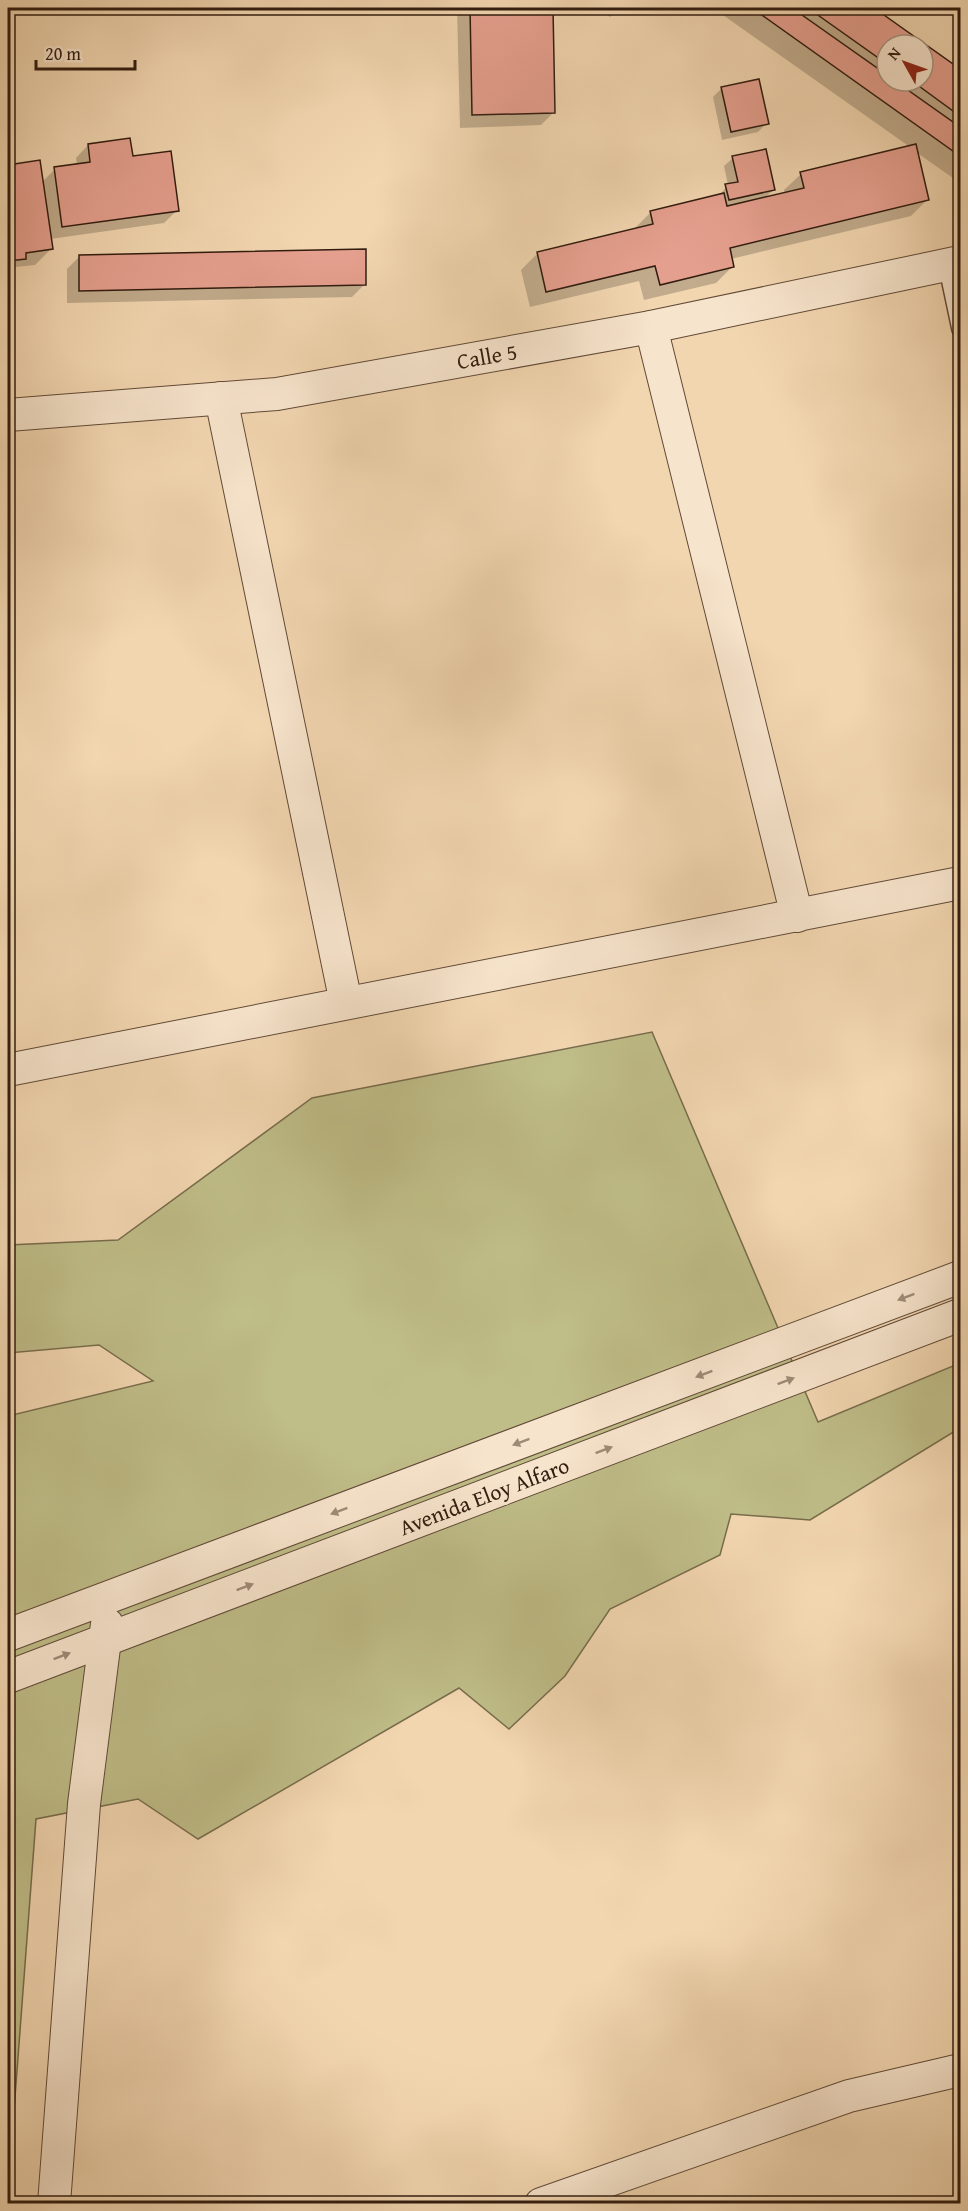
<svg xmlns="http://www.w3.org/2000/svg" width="968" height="2211" font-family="'Gentium Book Plus',serif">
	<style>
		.green { fill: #bfbd88; stroke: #786c4c; stroke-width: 1.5 }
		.shadow { fill: #0003; fill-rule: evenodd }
		.building { fill: #e59f8e; stroke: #311c0f; stroke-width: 1.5 }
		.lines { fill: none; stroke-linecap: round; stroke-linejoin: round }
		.lane-casing { stroke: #614a37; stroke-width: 18 }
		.street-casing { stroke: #614a37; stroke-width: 34 }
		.lane { stroke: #f7e4cc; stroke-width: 15 }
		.street { stroke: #f7e4cc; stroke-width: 32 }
		.oneway { fill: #9e8a77 }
		.labels { text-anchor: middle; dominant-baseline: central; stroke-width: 6; stroke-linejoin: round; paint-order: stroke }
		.street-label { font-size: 22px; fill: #311c0f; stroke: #f7e4cc }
	</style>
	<rect width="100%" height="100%" fill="#f2d6b0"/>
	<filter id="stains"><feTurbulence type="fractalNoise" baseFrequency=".00333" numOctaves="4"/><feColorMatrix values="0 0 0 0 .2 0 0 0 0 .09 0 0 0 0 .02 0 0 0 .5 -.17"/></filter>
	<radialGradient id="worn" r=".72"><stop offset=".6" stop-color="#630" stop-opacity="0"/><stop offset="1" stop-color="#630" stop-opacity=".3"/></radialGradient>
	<polygon class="green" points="652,1032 818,1422 960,1363 960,1428 810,1520 731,1514 720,1555 610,1609 565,1676 509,1729 459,1688 198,1839 138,1799 36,1819 8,2190 8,1416 153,1381 99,1345 8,1353 8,1245 118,1240 312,1098"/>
	<g class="shadow">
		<polygon points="457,8 551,8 554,112 541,125 460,128"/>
		<polygon points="597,8 619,8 610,17"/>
		<path d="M 713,8 L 872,8 L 960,71 L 960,183 L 916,152 L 927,200 L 911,216 L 731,259 L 732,267 L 716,283 L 644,300 L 639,281 L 530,307 L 521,270 L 538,253 L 634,229 L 650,213 L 718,197 L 728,185 L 724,166 L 733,158 L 773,190 L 764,199 L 785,194 L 784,190 L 801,174 L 910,147 ZM 887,45 L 923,45 L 923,81 L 887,81 Z"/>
		<polygon points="722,88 767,123 758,132 722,140 713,97"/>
		<polygon points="88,145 131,158 177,210 164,223 50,239 52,248 35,265 15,267 8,275 8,166 39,162 42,182 55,169 77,166 76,158"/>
		<polygon points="80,256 365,284 352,297 67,303 67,269"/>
	</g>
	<g class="building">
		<polygon points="470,8 553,8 555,113 472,115"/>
		<polygon points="752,8 792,8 887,75 887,81 895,81 960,127 960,156"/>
		<polygon points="808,8 874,8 960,69 960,116 912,81 923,81 923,45 887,45 887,64"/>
		<polygon points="759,79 769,124 731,132 721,87"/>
		<polygon points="130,138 133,156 171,151 179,211 62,227 54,167 90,162 88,144"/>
		<polygon points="916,144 929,200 730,248 734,267 660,285 655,266 546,292 537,252 653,224 650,211 724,193 727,206 804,188 800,172"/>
		<polygon points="766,149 775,190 729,200 725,184 738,182 732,156"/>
		<polygon points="40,160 53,249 26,253 26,259 8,261 8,165"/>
		<polygon points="366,249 366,285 79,291 79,255"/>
	</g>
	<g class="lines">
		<defs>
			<polyline id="lane" points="946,264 960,330"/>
			<g id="street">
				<polyline points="651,327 797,916"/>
				<polyline points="221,398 346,1003"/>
				<polyline points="8,415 277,394 651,327 960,262"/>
				<polyline points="8,1070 960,883"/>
				<polyline points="8,1635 960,1277"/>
				<polyline points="8,1677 960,1315"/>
				<polyline points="54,2204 84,1804 107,1624"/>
				<polyline points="541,2204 849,2096 960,2070"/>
			</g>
		</defs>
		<use href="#lane" class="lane-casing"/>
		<use href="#street" class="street-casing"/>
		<use href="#lane" class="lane"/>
		<use href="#street" class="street"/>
	</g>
	<defs><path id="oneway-solid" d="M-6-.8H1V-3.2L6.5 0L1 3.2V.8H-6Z" transform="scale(1.5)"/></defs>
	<g class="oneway">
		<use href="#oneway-solid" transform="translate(906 1297) rotate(159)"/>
		<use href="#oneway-solid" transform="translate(704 1374) rotate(159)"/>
		<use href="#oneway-solid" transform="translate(786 1381) rotate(-21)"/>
		<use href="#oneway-solid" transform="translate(521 1442) rotate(159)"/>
		<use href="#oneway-solid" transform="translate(604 1450) rotate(-21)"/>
		<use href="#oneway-solid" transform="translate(339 1511) rotate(159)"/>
		<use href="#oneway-solid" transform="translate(245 1587) rotate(-21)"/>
		<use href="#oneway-solid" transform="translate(62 1656) rotate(-21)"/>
	</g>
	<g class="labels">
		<g class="street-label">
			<text transform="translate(487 356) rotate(-10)">Calle 5</text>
			<text transform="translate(484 1496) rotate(-21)">Avenida Eloy Alfaro</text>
		</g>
	</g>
	<rect width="968" height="2211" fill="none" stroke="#f2d6b0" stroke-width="30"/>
	<rect x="9" y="9" width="950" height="2193" fill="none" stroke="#311c0f" stroke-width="3"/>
	<rect x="15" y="15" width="938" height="2181" fill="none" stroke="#311c0f" stroke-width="1.5"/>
	<g transform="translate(905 63) rotate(310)"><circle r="28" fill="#f7e4cc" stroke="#a89480" stroke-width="1.5"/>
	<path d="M0-4.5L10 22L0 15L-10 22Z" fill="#8f2418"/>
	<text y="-9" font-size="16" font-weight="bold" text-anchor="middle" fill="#311c0f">N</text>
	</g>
	<path d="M36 60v9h99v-9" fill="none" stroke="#311c0f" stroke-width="3"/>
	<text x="45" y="60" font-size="18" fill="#311c0f" stroke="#f7e4cc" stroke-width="4.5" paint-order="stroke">20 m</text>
	<rect width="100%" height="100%" filter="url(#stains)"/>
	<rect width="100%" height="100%" fill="url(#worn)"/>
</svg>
